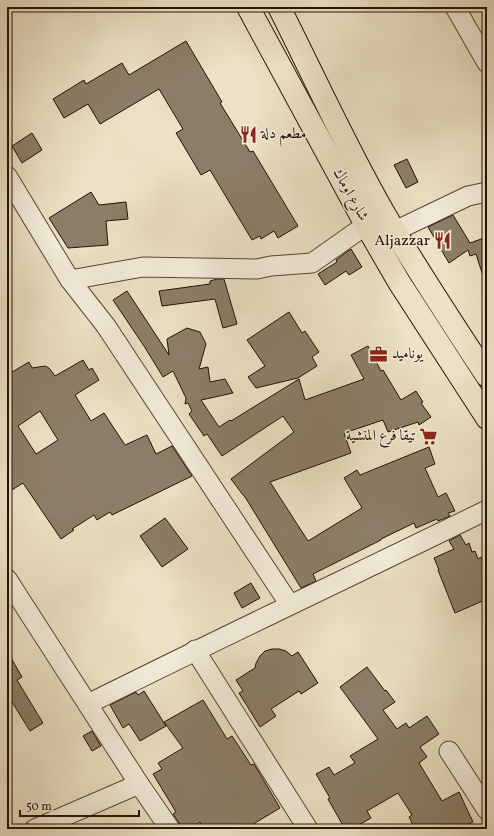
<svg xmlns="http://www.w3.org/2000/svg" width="494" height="836" font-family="Vollkorn,Amiri,serif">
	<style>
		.building { fill: #8b7e68; stroke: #231204; fill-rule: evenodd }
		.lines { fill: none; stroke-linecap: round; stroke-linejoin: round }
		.street-casing { stroke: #554634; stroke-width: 21 }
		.primary-casing { stroke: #231204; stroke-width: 24 }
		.street { stroke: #f2ecd9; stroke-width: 19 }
		.primary { stroke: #ebe1c4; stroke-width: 22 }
		.labels { text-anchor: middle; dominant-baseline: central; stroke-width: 3; stroke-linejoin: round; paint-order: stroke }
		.poi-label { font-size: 15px; fill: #231204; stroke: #f2ecd9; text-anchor: start }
		.street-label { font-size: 15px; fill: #231204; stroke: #f2ecd9 }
	</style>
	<rect width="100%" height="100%" fill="#ebe1c4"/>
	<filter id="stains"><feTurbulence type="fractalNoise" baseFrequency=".005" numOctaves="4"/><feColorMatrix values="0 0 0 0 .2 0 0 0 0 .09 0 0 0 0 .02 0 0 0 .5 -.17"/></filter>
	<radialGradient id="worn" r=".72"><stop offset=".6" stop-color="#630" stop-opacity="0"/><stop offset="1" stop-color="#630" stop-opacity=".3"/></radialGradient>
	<g class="building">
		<polygon points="186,41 222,102 220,103 250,152 253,151 298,226 278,238 274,231 261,239 260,236 252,240 210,170 201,175 176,133 183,129 159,89 100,124 88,104 64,118 53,99 84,80 86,84 122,63 129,75"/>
		<polygon points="32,133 42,150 22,163 12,146"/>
		<polygon points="407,159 418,182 406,188 394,165"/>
		<polygon points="91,192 99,205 126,202 128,219 106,221 108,245 68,248 49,218"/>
		<polygon points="453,215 470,243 487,237 487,278 484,279 476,254 470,256 468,250 449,263 428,227"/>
		<polygon points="351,249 362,267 349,275 346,271 325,285 318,274 337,262 336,260"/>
		<polygon points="217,279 224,279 237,324 223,328 215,299 162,306 159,291 210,284 210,281"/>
		<polygon points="127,291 169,355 167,339 187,328 200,332 206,344 199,369 208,367 210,382 225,379 233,393 201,400 219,427 230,420 231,421 299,379 305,400 364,379 351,355 368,346 381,371 383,370 401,400 416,391 423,402 421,403 431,417 419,425 418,422 388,432 383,420 344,433 351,453 270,482 308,541 362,508 344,478 357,470 360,475 429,447 435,464 425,468 438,497 446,493 455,511 448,513 450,516 438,521 437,519 416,528 414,523 381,539 381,540 313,574 316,581 301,588 245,497 243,495 231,479 294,432 283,416 222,456 207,434 204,436 189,414 192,411 188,403 185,404 186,398 173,371 163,377 144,346 113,300"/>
		<polygon points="289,312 302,333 305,331 319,352 312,357 317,366 298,378 256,388 248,377 265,366 247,340"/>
		<path d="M 83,360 L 89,370 L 92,368 L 99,380 L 75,395 L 91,421 L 104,413 L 125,445 L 147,435 L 156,454 L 172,446 L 192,476 L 112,515 L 110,512 L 97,520 L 94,515 L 72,529 L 74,530 L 61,539 L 23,483 L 7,493 L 7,375 L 29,362 L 32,368 L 45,366 L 49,368 L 55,376 ZM 40,411 L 58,440 L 36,454 L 18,426 Z"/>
		<polygon points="165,518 188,549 162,567 140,536"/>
		<polygon points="460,535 466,545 469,543 472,552 475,551 478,559 481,557 487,572 487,599 455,613 438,570 439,570 434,558 454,549 449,541"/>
		<polygon points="251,583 260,598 242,608 234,593"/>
		<polygon points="272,649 279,649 286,651 292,656 298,652 318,683 301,694 299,691 271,709 276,716 260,727 239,693 243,691 236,680 255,668 256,663 260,656 265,651"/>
		<polygon points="7,651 22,677 17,680 43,723 30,731 7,694"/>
		<polygon points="367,667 385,691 386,690 395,702 383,710 397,729 406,723 409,728 427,716 439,734 420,747 427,757 419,763 442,801 459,792 473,822 458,829 415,829 409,817 412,815 398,793 367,811 371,818 352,829 345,829 328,799 330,798 316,774 329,767 334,775 355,763 350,756 378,739 340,687"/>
		<polygon points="144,691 166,726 140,741 129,724 123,728 110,705 136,692 138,695"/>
		<polygon points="203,700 227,739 232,736 251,765 254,764 280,808 245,829 204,829 200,822 191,829 181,829 179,823 173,814 176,812 153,774 162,769 158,763 183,748 164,722"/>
		<polygon points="92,731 101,746 92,751 83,736"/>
	</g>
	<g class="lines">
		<defs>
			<g id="street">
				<polyline points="455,7 487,63"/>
				<polyline points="7,176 70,280 106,326 290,605"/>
				<polyline points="395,231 468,196 487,192"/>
				<polyline points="70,280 143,267 257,269 271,266 312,263 366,225"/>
				<polyline points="7,579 139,784 170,829"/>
				<polyline points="195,650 308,829"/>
				<path d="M 88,704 C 220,638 354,575 487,510"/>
				<polyline points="449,751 487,810"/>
				<polyline points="35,829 139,784"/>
			</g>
			<g id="primary">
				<polyline points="248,7 366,225 399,282 487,418"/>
				<path d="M 279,7 C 314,76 346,148 385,215 C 417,270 452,323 487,376"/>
			</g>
		</defs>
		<use href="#street" class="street-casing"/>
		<use href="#primary" class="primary-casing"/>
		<use href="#street" class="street"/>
		<use href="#primary" class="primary"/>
	</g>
	<defs>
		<symbol id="restaurant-bare" viewBox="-9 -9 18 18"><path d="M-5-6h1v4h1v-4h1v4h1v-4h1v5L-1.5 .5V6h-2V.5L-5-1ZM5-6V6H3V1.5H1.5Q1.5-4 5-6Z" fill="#8f2418" stroke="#f2ecd9" stroke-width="2.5" paint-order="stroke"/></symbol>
		<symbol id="office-bare" viewBox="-9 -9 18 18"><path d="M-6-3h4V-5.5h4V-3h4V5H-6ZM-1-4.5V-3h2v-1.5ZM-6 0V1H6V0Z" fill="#8f2418" stroke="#f2ecd9" stroke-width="2.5" paint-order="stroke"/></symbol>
		<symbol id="supermarket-bare" viewBox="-9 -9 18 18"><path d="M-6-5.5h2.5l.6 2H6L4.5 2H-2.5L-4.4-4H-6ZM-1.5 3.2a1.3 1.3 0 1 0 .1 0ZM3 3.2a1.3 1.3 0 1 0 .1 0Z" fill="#8f2418" stroke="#f2ecd9" stroke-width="2.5" paint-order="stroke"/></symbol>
	</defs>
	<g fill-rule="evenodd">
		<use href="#restaurant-bare" x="236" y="122" width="25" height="25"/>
		<use href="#restaurant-bare" x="430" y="228" width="25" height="25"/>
		<use href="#office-bare" x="366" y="342" width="25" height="25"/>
		<use href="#supermarket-bare" x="416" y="424" width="25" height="25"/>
	</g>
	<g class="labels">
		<g class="poi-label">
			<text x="261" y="134">مطعم دلة</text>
			<text x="430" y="241" text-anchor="end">Aljazzar</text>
			<text x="392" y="354">يوناميد</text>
			<text x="416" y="436" text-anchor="end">تيقا فرع المنشية</text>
		</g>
		<g class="street-label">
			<text transform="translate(350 195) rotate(61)">شارع اوماك</text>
		</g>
	</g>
	<rect width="494" height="836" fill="none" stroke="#ebe1c4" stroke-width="24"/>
	<rect x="8" y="8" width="478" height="820" fill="none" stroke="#231204" stroke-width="2"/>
	<rect x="12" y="12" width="470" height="812" fill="none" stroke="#231204"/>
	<path d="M20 810v6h119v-6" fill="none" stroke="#231204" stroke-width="2"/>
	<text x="26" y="810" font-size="12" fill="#231204" stroke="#f2ecd9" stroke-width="3" paint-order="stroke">50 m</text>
	<rect width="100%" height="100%" filter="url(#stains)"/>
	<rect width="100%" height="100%" fill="url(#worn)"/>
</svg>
